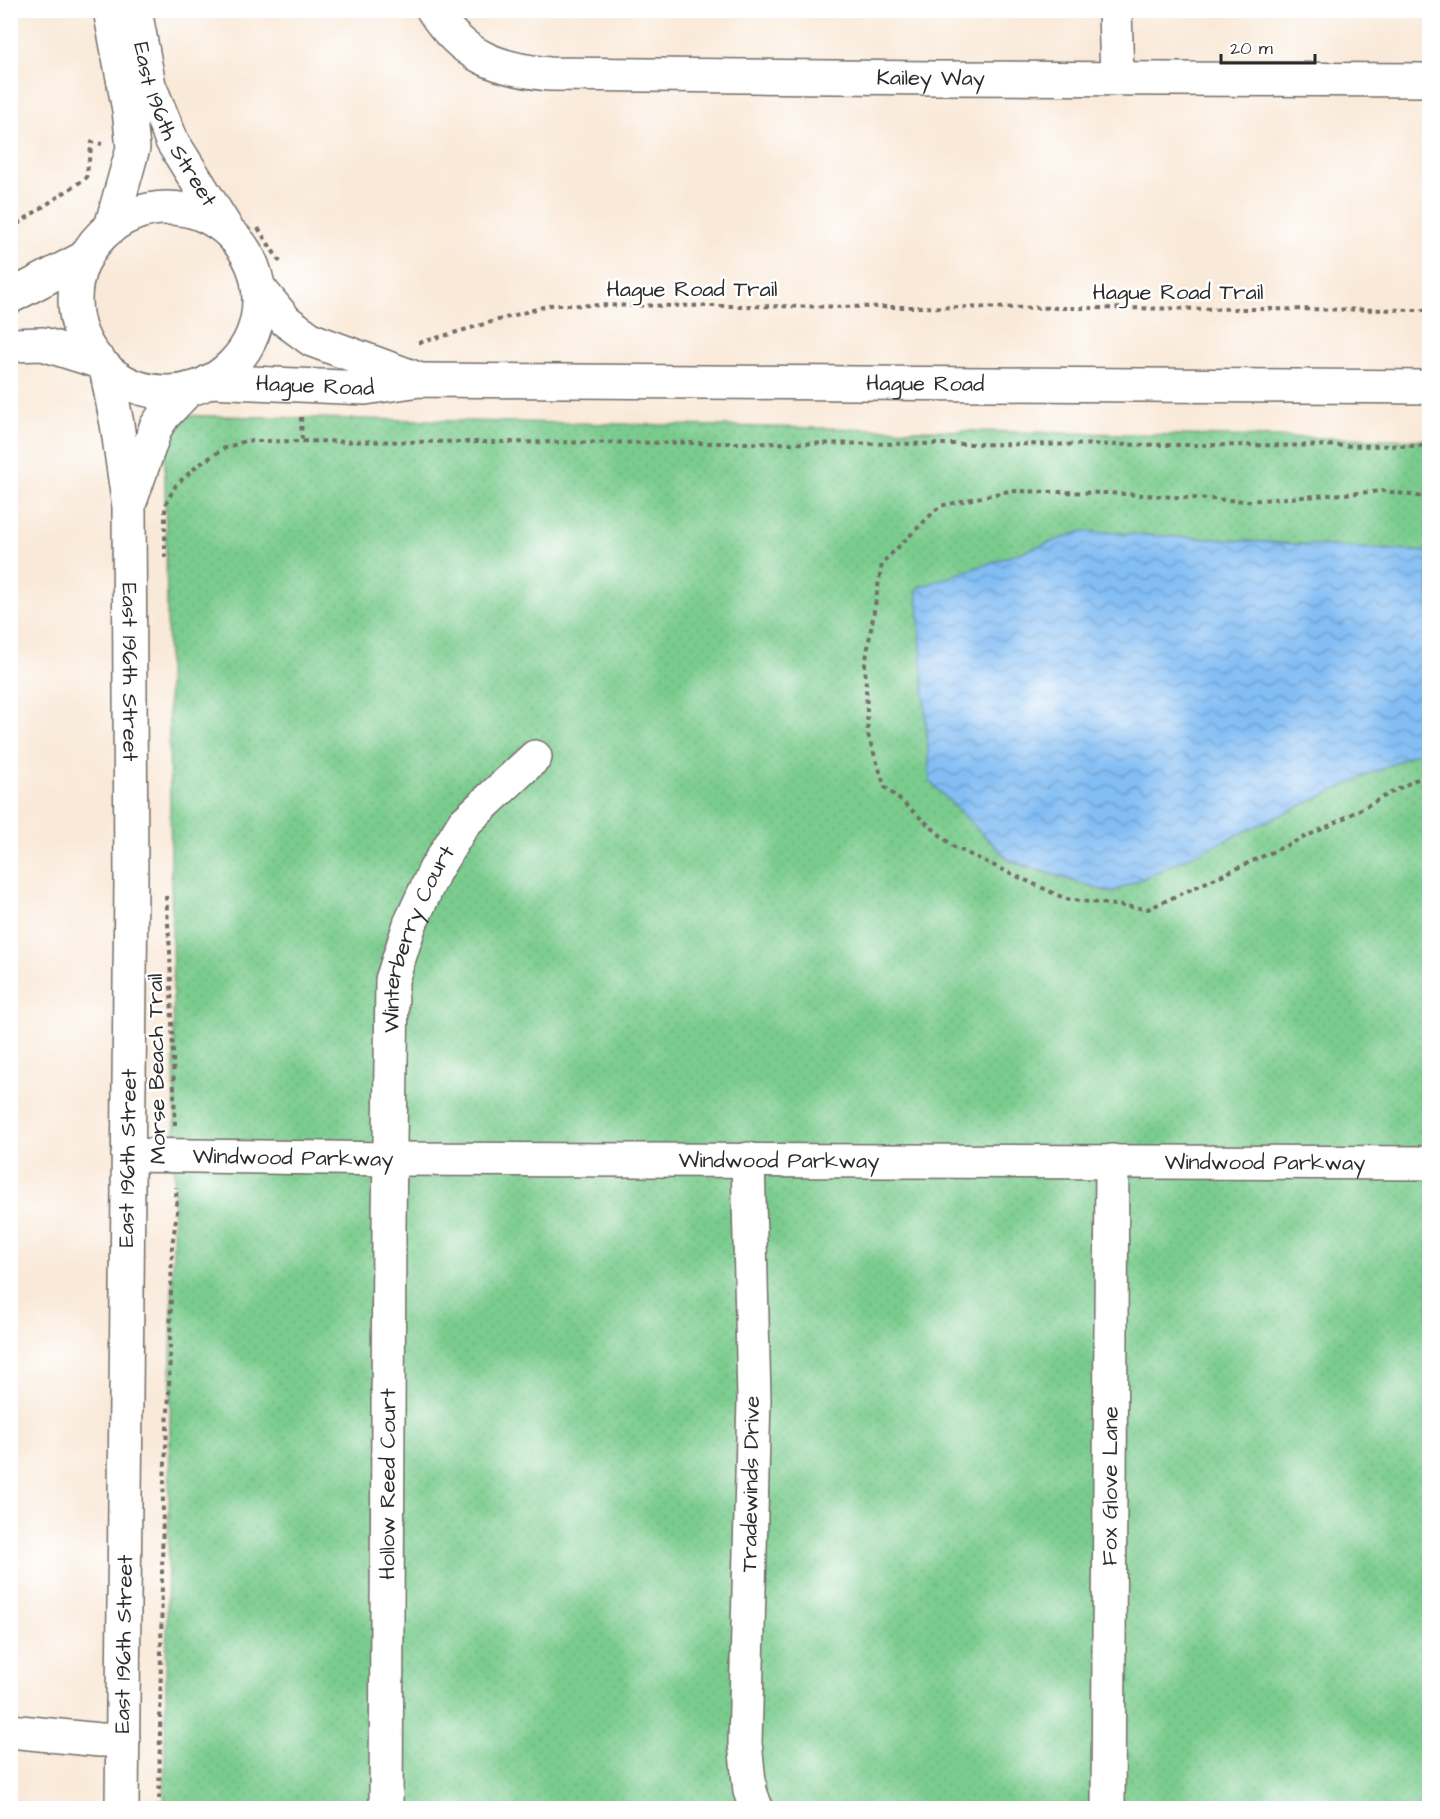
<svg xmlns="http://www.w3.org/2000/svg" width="1440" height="1819" font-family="'Architects Daughter',sans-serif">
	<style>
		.grass { fill: url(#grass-dots); stroke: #527c5c; stroke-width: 1.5 }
		.water { fill: url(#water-waves); stroke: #567490; stroke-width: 1.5 }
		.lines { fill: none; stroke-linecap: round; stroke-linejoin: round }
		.street-casing { stroke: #736e68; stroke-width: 36 }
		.secondary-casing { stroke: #736e68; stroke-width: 36 }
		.path { stroke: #736e68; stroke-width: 4; stroke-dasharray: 4.5 4.5; stroke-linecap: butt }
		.street { stroke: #fff; stroke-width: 33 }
		.secondary { stroke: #fff; stroke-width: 33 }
		.labels { text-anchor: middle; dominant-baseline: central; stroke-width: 5; stroke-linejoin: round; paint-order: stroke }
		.street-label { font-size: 22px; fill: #2b2b2b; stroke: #fff }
	</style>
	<defs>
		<pattern id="grass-dots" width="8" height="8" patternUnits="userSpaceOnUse" patternTransform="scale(1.5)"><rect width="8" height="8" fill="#7acc8e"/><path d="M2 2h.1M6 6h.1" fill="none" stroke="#6aaf7b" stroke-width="1.8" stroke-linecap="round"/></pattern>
		<pattern id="water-waves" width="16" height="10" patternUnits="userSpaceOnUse" patternTransform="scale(1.5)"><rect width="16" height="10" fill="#82bdf4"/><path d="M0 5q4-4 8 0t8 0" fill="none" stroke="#6b9ac6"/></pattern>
	</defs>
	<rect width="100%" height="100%" fill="#fff"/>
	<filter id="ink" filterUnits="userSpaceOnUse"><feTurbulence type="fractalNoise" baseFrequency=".0167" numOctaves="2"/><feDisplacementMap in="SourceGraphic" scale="12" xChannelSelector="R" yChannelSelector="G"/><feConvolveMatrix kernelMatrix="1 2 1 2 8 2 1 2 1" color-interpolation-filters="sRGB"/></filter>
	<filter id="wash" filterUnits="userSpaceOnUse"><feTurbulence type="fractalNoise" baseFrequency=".008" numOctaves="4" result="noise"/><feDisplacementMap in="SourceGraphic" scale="24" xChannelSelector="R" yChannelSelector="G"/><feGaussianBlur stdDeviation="1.35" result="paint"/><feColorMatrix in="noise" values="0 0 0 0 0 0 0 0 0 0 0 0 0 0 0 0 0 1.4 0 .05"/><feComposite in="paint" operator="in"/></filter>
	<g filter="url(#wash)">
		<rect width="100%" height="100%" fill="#f9e9d8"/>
		<polygon class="grass" points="164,415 1429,440 1429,1808 164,1808 175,1119"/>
		<polygon class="water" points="1083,531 1429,552 1429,747 1111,893 1010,861 930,782 917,588"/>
	</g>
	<g filter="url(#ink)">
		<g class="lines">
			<defs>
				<g id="street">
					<path id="s1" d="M 433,10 C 462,56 497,69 549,74 L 935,78 L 1430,80"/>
					<polyline points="1115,10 1117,79"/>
					<path id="s2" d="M 106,368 L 117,424 L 129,507 L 131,879 L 122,1808"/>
					<polyline points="131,499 156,427 164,415 189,389"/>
					<path id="s3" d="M 128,1155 L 390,1159 L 1430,1163"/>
					<polyline points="748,1159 754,1399 745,1743 750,1791 756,1808"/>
					<polyline points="10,1731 100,1740 123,1740"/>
					<path id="s4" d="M 386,1808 L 389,1227 L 392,980 L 410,924 L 435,870 L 464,823 L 535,757"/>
					<path id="s5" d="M 1108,1808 L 1112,1161"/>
				</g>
				<g id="secondary">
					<polyline points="110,10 129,110 133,148 111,227"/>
					<path id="s6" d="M 135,10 L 149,85 L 172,141 L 226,228"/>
					<circle cx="167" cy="300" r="92"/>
					<polyline points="258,287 286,321 312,340 415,378"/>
					<polyline points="10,297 86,257"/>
					<polyline points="10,345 43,344 100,362"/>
					<path id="s7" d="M 210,381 L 365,388 L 420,380 L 1430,387"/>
				</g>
			</defs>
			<use href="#street" class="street-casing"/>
			<use href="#secondary" class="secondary-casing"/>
			<g class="path">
				<polyline points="258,228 280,262"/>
				<polyline points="10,229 86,178 92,142 102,144"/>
				<polyline points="419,343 550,305 1430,310"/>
				<polyline points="301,417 302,441"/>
				<polyline points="1430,498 1385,491 1247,501 1106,493 1009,491 940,506 882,563 865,665 868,735 885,787 954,847 1066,899 1148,909 1331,825 1415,780 1430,777"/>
				<polyline points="165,558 165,505 176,485 197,466 223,449 245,441 1430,446"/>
				<polyline points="166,896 170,951 175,1125"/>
				<polyline points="159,1808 163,1499 169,1394 172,1246 177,1212 176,1187"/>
			</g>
			<use href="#street" class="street"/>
			<use href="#secondary" class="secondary"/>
		</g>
	</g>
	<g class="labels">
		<g class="street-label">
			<text stroke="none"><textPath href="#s1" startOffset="520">Kailey Way</textPath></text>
			<text stroke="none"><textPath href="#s6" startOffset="122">East 196th Street</textPath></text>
			<text x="692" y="289">Hague Road Trail</text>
			<text x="1178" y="292">Hague Road Trail</text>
			<text stroke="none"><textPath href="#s7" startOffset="105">Hague Road</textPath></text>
			<text stroke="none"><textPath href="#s7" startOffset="716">Hague Road</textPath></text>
			<text stroke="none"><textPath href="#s2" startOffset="306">East 196th Street</textPath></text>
			<text stroke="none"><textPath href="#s4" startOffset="874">Winterberry Court</textPath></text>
			<text transform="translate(157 1069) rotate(-91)">Morse Beach Trail</text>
			<text stroke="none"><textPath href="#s3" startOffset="165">Windwood Parkway</textPath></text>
			<text transform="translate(128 1158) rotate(-89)">East 196th Street</text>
			<text stroke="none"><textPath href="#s3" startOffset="651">Windwood Parkway</textPath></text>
			<text stroke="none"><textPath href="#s3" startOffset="1137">Windwood Parkway</textPath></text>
			<text stroke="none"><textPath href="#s4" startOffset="324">Hollow Reed Court</textPath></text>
			<text transform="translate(751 1484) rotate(-89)">Tradewinds Drive</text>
			<text stroke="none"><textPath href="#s5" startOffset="322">Fox Glove Lane</textPath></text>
			<text transform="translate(124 1644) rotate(-89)">East 196th Street</text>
		</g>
	</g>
	<rect width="1440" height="1819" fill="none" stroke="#fff" stroke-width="36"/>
	<path d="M1221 54v9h94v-9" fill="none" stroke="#2b2b2b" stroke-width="3"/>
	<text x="1230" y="54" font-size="18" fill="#2b2b2b" stroke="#ffffff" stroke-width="4.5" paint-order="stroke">20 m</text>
</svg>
